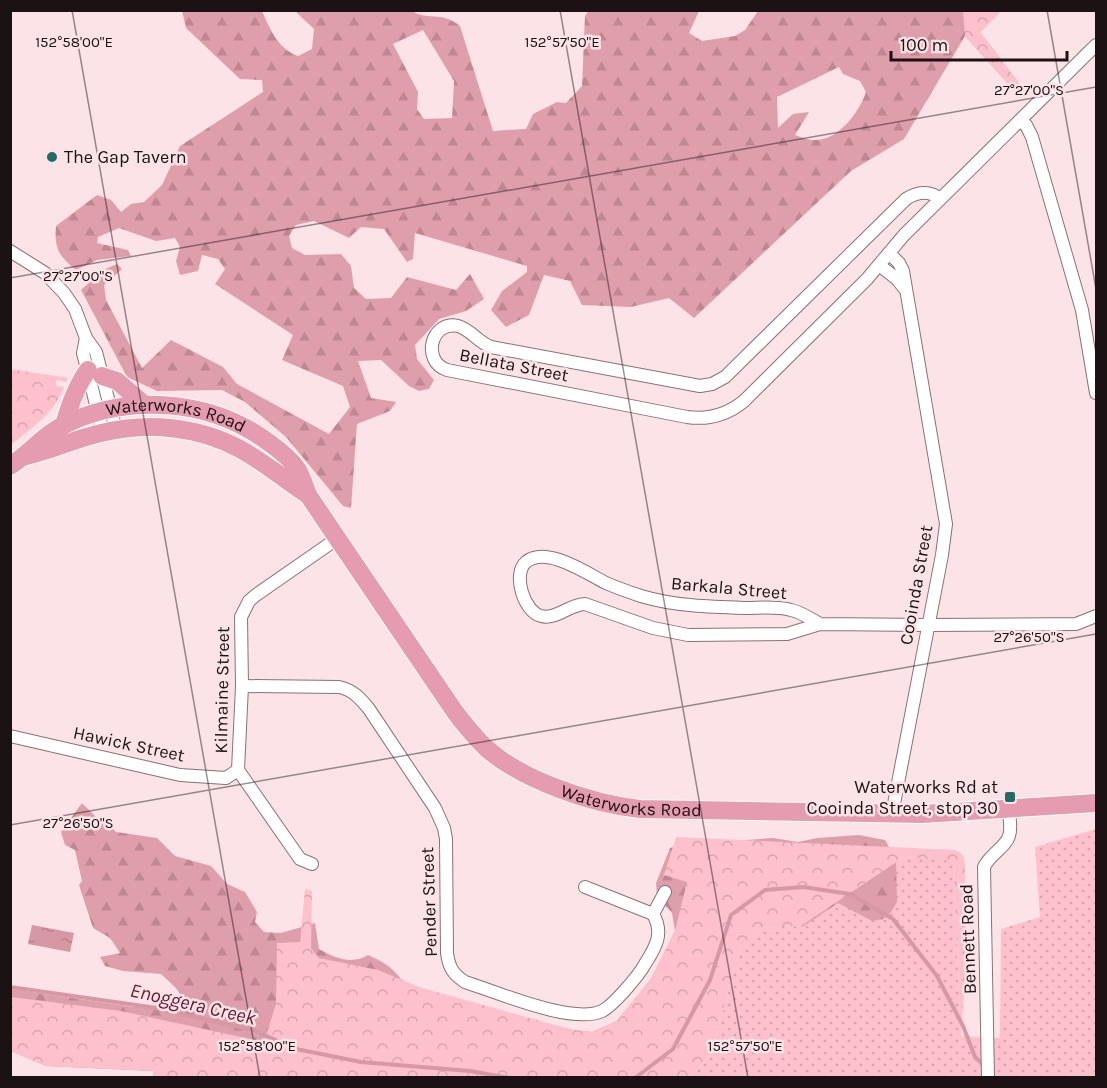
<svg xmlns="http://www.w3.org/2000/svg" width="1107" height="1088" font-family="Karla,sans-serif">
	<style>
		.grass { fill: url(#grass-dots) }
		.forest { fill: url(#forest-firs); fill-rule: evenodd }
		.park { fill: url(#park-crowns) }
		.water { fill: url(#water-ripples) }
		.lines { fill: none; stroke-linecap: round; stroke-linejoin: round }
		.stream { stroke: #d797a4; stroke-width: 4 }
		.minor-casing { stroke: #887276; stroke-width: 14 }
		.primary-casing { stroke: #fff; stroke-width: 20 }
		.minor { stroke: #fff; stroke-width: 12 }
		.primary { stroke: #e59cb0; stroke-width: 18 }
		.ticks { fill: none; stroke: #1a1213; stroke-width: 1.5; stroke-opacity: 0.45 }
		.poi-dot { fill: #236c65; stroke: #fce3e7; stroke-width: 2 }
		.labels { text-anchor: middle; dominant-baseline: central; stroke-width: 5; stroke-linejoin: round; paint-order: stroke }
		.poi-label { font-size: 18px; fill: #1a1213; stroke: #fce3e7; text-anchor: start }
		.street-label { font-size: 18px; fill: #1a1213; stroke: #fce3e7 }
		.water-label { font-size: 20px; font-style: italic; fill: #631830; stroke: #fce3e7 }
		.ticks-label { font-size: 15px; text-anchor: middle; fill: #1a1213; stroke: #fce3e7; stroke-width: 5; stroke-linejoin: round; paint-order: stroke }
	</style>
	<defs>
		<pattern id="grass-dots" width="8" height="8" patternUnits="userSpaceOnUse" patternTransform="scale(1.5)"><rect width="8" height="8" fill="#fdc0cc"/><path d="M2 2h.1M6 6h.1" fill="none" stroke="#d8a4ae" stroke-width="1.8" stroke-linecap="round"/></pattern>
		<pattern id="forest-firs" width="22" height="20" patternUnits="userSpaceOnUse" patternTransform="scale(1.5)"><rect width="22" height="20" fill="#df9eab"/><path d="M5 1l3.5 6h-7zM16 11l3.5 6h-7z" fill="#bf8792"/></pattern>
		<pattern id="park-crowns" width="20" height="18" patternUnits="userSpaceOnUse" patternTransform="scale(1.5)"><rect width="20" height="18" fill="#fdc0cc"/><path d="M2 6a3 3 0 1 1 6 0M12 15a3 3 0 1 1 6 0" fill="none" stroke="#d8a4ae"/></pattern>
		<pattern id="water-ripples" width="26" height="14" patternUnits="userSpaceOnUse" patternTransform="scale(1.5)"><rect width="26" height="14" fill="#d797a4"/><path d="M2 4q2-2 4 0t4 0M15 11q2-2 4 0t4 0" fill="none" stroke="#b8818c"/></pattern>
	</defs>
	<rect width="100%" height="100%" fill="#fce3e7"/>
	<polygon class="grass" points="1096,829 1096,1077 690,1078 711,1055 740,947 761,928 801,926 904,857 953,860 961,1036 1000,1038 1001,929 1040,917 1035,847"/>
	<g class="forest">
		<path d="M 411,10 C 427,22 441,10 460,26 L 493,131 L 526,129 L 533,114 L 557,102 L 566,103 L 582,86 L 585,16 L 588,11 L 699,11 L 689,33 L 702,41 L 735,36 L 745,30 L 758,11 L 1001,11 L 980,32 L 1021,86 L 1024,88 L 1031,86 L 1020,97 L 965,36 L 904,139 L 851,171 L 694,318 L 669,298 L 631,307 L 582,305 L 570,281 L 544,275 L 529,315 L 506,327 L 491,310 L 502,291 L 527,272 L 527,266 L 415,233 L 413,259 L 407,262 L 384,229 L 361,227 L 349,238 L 314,221 L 296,225 L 289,236 L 292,248 L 305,255 L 341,254 L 351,266 L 354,288 L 366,299 L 391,298 L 407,277 L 456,290 L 470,274 L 484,299 L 466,311 L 439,319 L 415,345 L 417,359 L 434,380 L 429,389 L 419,391 L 409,386 L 381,360 L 358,361 L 371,398 L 396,402 L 390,411 L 357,424 L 351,508 L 343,506 L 286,437 L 245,402 L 222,390 L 157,391 L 127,377 L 81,290 L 103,270 L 117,264 L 122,269 L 104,285 L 106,300 L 142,368 L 171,340 L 223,367 L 237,384 L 329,434 L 350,407 L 343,386 L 282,360 L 293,335 L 215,284 L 225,269 L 218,259 L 202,255 L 198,271 L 180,275 L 176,261 L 180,247 L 175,238 L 156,241 L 119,228 L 98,237 L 97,243 L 128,250 L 131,256 L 97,260 L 76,270 C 59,256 54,249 56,226 L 97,195 L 111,200 L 121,212 L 131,204 L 144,202 L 162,185 L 180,146 L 263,92 L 262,80 L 240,79 L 186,28 L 182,11 L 262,11 C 270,29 278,49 298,56 L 312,49 L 314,29 L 295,11 ZM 423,30 L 454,81 L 452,118 L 424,119 L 417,109 L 418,92 L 393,44 ZM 839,67 L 843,74 L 860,81 L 866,92 C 859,113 837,142 813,140 C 808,140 801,137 795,135 L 809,112 L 793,114 L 778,128 L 777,97 Z"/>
		<path d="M 82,803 L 96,817 L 108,823 L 116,832 L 157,838 L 175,856 L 211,866 L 227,884 L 245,892 L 257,912 L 255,922 L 264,932 L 281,933 L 315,923 L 319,949 C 335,958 352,965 368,955 C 389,964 396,971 409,990 L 573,1030 L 592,1032 L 617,1021 L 651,979 L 675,931 L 672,913 L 657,896 L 656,883 L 670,848 L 682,844 L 717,847 L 746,840 L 773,838 L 798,842 L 817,838 L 859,835 L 885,840 L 896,859 L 897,902 L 891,912 L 883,919 L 872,921 L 838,903 L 802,927 L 797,922 L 781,921 L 741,933 L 707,1049 L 359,1078 L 154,1078 L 153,1071 L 46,1066 L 11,1051 L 11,989 L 134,1007 L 176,1004 L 181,995 L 175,987 L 161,974 L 123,971 L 105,966 L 100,957 L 120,953 L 110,938 L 93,928 L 79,885 L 82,881 L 75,850 L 65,845 L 61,832 Z"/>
	</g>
	<g class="park">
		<polygon points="963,11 1001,11 980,32 1021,86 1024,88 1031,86 1020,97 965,36"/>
		<path d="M 11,369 L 68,378 L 66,382 L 56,380 L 56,386 L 64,387 C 55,413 31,428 11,445 Z"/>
		<path d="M 676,837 L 955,850 C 962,853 964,856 965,864 L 966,963 L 961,1037 L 953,861 L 904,857 L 801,926 L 761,928 L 740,947 L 711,1055 L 690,1077 L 154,1078 L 153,1071 L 46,1066 L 11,1051 L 11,997 L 121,1011 L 264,1042 L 276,1004 L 277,943 L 300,942 L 305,889 L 312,891 L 311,948 L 319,958 L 378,970 L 422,988 L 573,1030 L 592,1032 L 617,1021 L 651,979 L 675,931 L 687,882 L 664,875 Z"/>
	</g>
	<polygon class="water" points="32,925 74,933 70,952 28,944"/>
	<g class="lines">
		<g class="stream">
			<polyline points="10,987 150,1007 253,1030 296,1049 361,1062 470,1071 510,1078"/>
			<polyline points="635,1078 673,1049 710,980 731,915 765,890 803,887 850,894 893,919 937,976 963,1026 975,1057 985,1066"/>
		</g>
		<defs>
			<g id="minor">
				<polyline points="1020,121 1026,125 1032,137 1082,310 1096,393"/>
				<path d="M 940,199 C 930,190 917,192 906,199 L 725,377 L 712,384 L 700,386 L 491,347 C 479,343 470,329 458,326 C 431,320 421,361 447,370 L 687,417 C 708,420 727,415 744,401 L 867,279 L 904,235 L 1096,45"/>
				<polyline points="10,251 45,273 64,293 75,309 86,338 96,352 116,430"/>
				<polyline points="889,253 899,263 903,271 946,524 942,555 892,814"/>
				<polyline points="879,265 897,279 904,288"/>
				<polyline points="86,338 83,353 103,432"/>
				<path d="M 820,624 C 811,619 801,612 791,610 C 777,606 760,608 745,608 C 711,607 674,606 641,596 C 629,592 617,588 606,583 C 588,574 546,545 526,562 C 512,574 524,612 541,616 C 556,620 570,604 585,604 L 653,628 L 688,635 L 787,634 L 820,624 L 928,625 L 1076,624 L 1096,616"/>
				<path d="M 242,686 L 339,687 C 353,690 360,698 369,709 L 435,808 L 444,828 L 446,839 L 447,953 C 449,968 453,974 465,982 C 497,992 573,1025 602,1011 C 614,1005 639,975 645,964 C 656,947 664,933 653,914 L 665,892"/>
				<polyline points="10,736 180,775 226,778 238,770"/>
				<polyline points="312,864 300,859 238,770 242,686 241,617 249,601 256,595 338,538"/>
				<polyline points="585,887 653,914"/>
				<path d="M 988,1078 L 984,867 C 990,854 1006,847 1009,836 C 1012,828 1009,818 1009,810"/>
			</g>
			<g id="primary">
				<polyline points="102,376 117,381 145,405"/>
				<path d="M 64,425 C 69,407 77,385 88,370"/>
				<path d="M 26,456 C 52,450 75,439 101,433 C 148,422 197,426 240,449 C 264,462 285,480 308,495"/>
				<path id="s1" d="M 10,466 C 30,453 43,435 64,425 C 128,393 210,399 268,442 C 278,449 291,459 298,470 C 302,477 305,487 308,495 L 455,712 C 464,724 474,736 485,747 C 521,780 592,804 640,809 L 922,814 L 1096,803"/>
			</g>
		</defs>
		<use href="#minor" class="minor-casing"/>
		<use href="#primary" class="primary-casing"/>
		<use href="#minor" class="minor"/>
		<use href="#primary" class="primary"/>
	</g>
	<path class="ticks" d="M 72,10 L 260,1078M 560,10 L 748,1078M 1047,10 L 1096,289M 10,278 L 1096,87M 10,825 L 1096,634"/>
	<g class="poi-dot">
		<circle cx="52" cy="157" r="6"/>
		<rect x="1004" y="791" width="12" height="12" rx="3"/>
	</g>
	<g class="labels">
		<g class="poi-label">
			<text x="64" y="157">The Gap Tavern</text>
			<text x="998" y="787" text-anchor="end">Waterworks Rd at<tspan x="998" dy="21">Cooinda Street, stop 30</tspan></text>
		</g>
		<g class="street-label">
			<text transform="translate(514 365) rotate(11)">Bellata Street</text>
			<text stroke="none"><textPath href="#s1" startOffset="184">Waterworks Road</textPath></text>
			<text transform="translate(916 585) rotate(-80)">Cooinda Street</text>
			<text transform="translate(729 588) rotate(5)">Barkala Street</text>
			<text transform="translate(222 690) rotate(-89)">Kilmaine Street</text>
			<text transform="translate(129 744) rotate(12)">Hawick Street</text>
			<text stroke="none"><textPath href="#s1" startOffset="819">Waterworks Road</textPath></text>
			<text transform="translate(429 902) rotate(-92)">Pender Street</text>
			<text transform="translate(968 939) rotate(-92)">Bennett Road</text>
		</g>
		<g class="water-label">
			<text transform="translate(193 1004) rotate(13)">Enoggera Creek</text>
		</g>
	</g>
	<g class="ticks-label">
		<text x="74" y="47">152°58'00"E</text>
		<text x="562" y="47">152°57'50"E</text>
		<text x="1029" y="95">27°27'00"S</text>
		<text x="78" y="281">27°27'00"S</text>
		<text x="1029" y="642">27°26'50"S</text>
		<text x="78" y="828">27°26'50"S</text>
		<text x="257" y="1051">152°58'00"E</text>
		<text x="745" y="1051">152°57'50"E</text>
	</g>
	<rect width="1107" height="1088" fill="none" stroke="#1a1213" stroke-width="24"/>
	<path d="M891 51v9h176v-9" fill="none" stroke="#1a1213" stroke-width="3"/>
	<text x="900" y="51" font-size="18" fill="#1a1213" stroke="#fce3e7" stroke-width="4.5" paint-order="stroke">100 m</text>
</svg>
